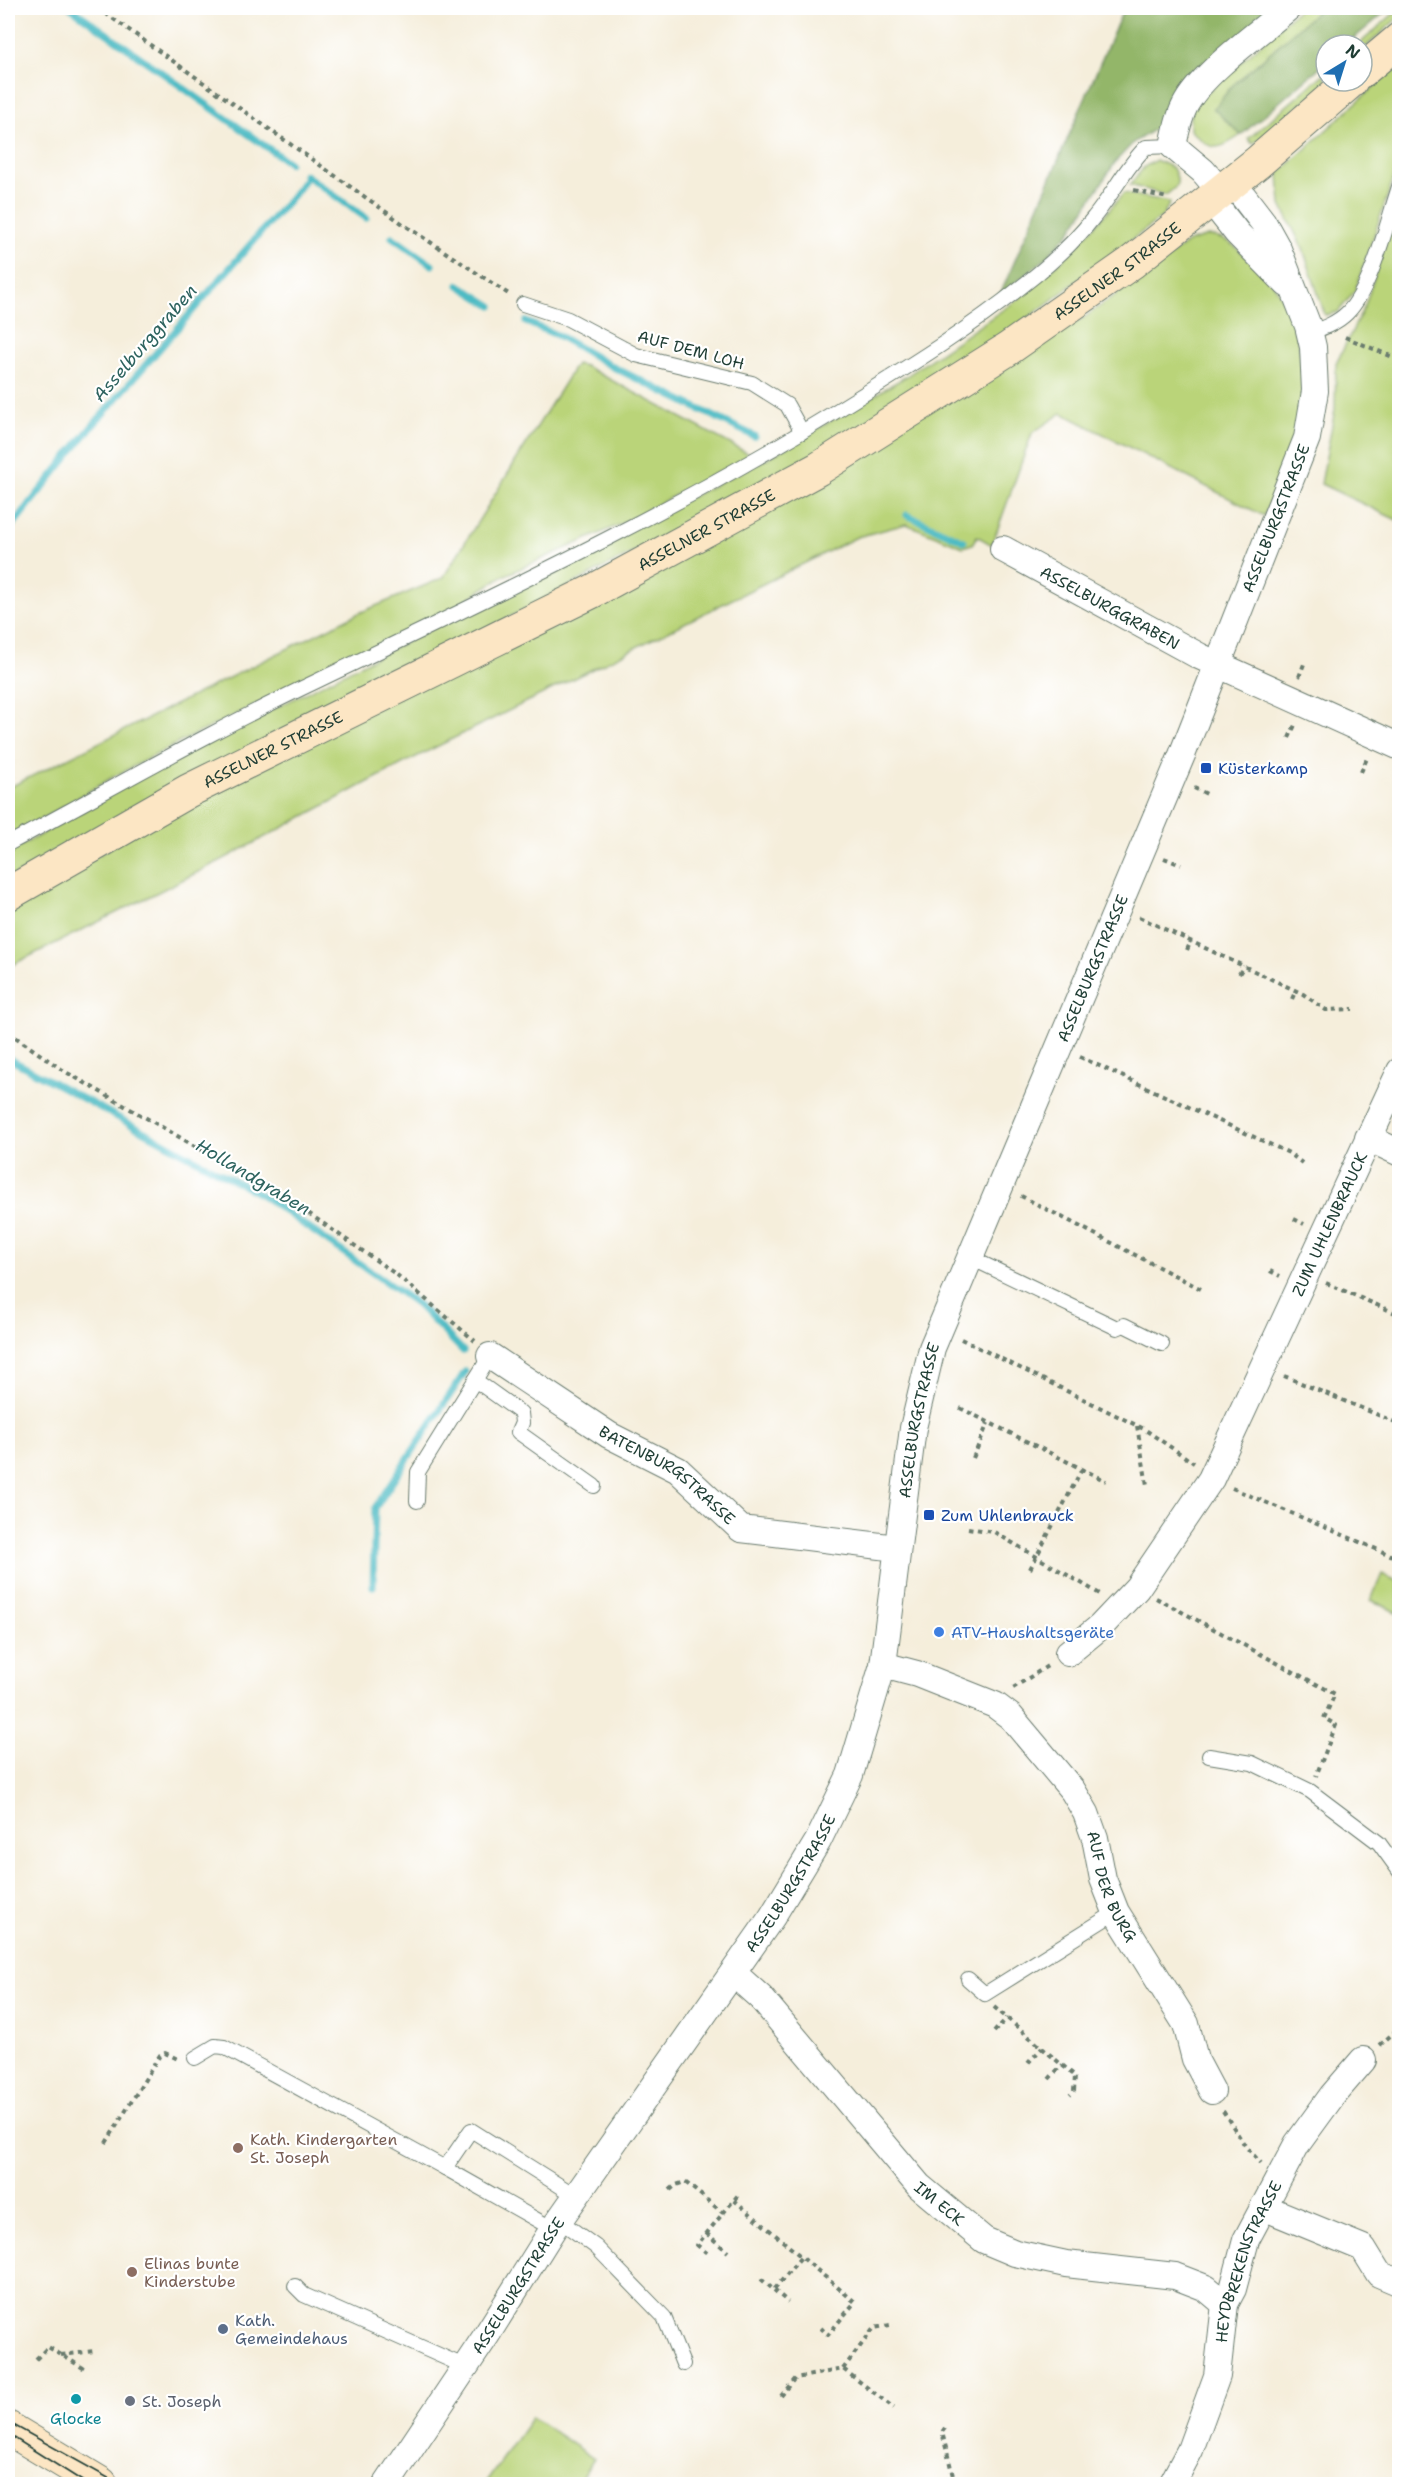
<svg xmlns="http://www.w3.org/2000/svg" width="1407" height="2492" font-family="'Shantell Sans',sans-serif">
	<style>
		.green { fill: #bad479; stroke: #6c8856; stroke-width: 1.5 }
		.forest { fill: #93b669; stroke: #597a4e; stroke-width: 1.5 }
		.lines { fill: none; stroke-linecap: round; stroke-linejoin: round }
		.stream { stroke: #4dbbc4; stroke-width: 7 }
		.service-casing { stroke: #6a7b6e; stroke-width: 16 }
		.minor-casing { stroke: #6a7b6e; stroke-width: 28 }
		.secondary-casing { stroke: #6a7b6e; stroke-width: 35 }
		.path { stroke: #6a7b6e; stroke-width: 4; stroke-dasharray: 4.5 4.5; stroke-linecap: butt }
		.service { stroke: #fff; stroke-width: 14 }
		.minor { stroke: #fff; stroke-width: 26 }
		.secondary { stroke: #fce6c4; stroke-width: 33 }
		.tram { stroke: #1f3d34; stroke-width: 1.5 }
		.transit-dot { fill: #1a4fb4; stroke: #fff; stroke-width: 2 }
		.shop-dot { fill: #3f7fe0; stroke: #fff; stroke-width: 2 }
		.education-dot { fill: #8d6e63; stroke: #fff; stroke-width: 2 }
		.service-dot { fill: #5c6f8a; stroke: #fff; stroke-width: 2 }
		.culture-dot { fill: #0f9aa8; stroke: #fff; stroke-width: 2 }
		.worship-dot { fill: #6b7280; stroke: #fff; stroke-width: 2 }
		.labels { text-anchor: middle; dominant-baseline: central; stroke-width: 4.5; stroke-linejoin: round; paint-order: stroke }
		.street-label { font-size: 16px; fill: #1f3d34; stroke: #fff }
		.transit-label { font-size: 16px; fill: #164399; stroke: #fff; text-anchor: start }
		.shop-label { font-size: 16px; fill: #366cbe; stroke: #fff; text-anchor: start }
		.education-label { font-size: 16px; fill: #785e54; stroke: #fff; text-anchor: start }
		.service-label { font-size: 16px; fill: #4e5e75; stroke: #fff; text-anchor: start }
		.worship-label { font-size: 16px; fill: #5b616d; stroke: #fff; text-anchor: start }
		.culture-label { font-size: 16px; fill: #0d838f; stroke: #fff }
		.water-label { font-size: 18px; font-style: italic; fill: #2d635f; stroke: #fff }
	</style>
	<rect width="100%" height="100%" fill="#fff"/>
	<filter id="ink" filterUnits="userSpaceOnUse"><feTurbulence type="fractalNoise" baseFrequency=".0167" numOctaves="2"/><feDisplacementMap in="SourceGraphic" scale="12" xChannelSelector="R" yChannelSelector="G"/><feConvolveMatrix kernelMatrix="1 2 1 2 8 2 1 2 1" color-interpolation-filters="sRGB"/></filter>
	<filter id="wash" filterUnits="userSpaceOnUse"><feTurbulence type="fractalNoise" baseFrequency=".008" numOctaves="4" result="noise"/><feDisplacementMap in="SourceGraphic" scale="24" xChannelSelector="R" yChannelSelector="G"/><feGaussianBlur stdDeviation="1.35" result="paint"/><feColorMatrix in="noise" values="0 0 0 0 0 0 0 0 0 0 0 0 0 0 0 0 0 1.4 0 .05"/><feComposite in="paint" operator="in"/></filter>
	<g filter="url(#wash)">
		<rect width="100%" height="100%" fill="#f5eedb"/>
		<g class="green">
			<path d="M 1300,8 L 1321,8 L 1231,87 L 1214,109 L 1241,135 C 1215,153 1211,150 1190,130 L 1190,108 Z"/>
			<polygon points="1399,9 1399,17 1362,50 1362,45 1358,45"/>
			<polygon points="1399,64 1399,162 1355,291 1338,312 1325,315 1303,249 1281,205 1279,173"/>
			<polygon points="1326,72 1326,81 1321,87 1253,144 1248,139"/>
			<polygon points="1156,160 1173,168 1177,178 1177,186 1166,195 1130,185 1144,167"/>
			<polygon points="1124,193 1170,202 1163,216 1028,318 812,459 8,879 8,853 171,761 770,457 905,377 1017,300 1071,252"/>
			<polygon points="1399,202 1399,521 1321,484 1335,409 1336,364 1365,305"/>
			<path d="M 1208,236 C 1229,237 1243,253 1257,268 C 1263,274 1271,280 1276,288 C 1302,327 1309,385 1297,430 C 1289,459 1275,488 1264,516 L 1062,413 L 1032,433 L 992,545 L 977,536 L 972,544 L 963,547 L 906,524 L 857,537 L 404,763 L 220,861 L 8,967 L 8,910 L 131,835 L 1020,358 L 1085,317 L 1189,242 Z"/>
			<polygon points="576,364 585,366 751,455 619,525 501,577 446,613 192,736 113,777 8,839 8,788 359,613 443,578"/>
			<polygon points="1382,1574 1399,1582 1399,1613 1371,1600"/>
			<polygon points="532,2417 594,2459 577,2484 485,2484"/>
		</g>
		<g class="forest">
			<polygon points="1124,8 1281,8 1168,121 1134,142 1116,161 1070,232 1044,260 1000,295"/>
			<polygon points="1321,8 1390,8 1346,45 1326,45 1326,62 1241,135 1214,109 1231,87"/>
		</g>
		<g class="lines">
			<g class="stream">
				<polyline points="71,8 289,163"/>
				<polyline points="307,176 366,218"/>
				<polyline points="392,237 432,265"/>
				<polyline points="459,285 492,306"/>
				<polyline points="526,322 559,336 611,366 754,436"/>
				<polyline points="907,515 964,541"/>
				<polyline points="8,531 89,430 295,193 307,176 305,175"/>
				<polyline points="8,1058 263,1196 417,1304 463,1351"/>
				<polyline points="373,1586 375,1508 465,1372"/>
			</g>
		</g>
	</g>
	<g filter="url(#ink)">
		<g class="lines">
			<defs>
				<g id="service">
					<polyline points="523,304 568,319 636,355 752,383 787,405 802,432"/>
					<path d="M 1310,333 C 1323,328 1337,323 1347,313 C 1372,289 1388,218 1400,184"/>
					<path d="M 8,844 C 111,789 213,730 319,680 C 502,592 687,505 859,397 C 914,363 970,328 1021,287 C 1047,267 1074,243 1094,217 C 1113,194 1125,168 1146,147 L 1173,146"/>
					<polyline points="971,1258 1117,1328 1124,1325 1162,1344"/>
					<polyline points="475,1380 521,1413 522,1423 518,1432 594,1486"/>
					<polyline points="417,1501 418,1472 490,1356"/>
					<polyline points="1209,1756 1252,1763 1310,1791 1379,1843 1400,1872"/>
					<polyline points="968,1979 985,1994 1116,1912"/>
					<polyline points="195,2058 215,2046 224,2047 445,2168"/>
					<polyline points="559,2220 596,2247 664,2317 683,2364"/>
					<polyline points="553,2229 445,2168 471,2130 576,2196"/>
					<polyline points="295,2286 304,2295 466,2367"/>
				</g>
				<g id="minor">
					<path d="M 1221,192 L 1203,171 L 1173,146 C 1176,132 1179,115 1187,102 C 1206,70 1259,33 1288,8"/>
					<polyline points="1211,200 1237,233 1287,284"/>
					<path id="s1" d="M 1003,549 L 1199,656 L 1400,747"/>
					<polyline points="1368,1138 1400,1153"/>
					<path id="s2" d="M 490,1356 L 609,1435 L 678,1470 L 741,1529 L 897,1548"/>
					<path id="s3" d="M 1068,1653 L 1101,1626 L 1137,1588 L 1211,1479 L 1400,1071"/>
					<path id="s4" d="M 883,1665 L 917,1674 L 995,1705 L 1011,1717 L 1073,1791 L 1086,1813 L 1095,1838 L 1103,1879 L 1116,1912 L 1186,2024 L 1195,2059 L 1212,2091"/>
					<path id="s5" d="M 733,1973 L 761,1998 L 919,2186 L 984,2240 L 1015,2253 L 1066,2264 L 1175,2276 L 1206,2288 L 1225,2304"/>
					<polyline points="1263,2207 1363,2248 1379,2274 1400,2283"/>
					<path id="s6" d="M 387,2484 L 486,2336 L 553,2229 L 772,1917 L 818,1841 L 850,1775 L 883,1665 L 913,1428 L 932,1348 L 1182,755 L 1307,438 L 1315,391 L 1313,347 L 1308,326 L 1278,249 L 1263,222 L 1233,183"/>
					<path id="s7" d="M 1172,2484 L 1190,2450 L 1217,2376 L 1225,2304 L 1233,2289 L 1246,2240 L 1297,2144 L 1332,2096 L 1363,2060"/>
				</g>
				<g id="secondary">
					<polyline points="1362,71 1400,39"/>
					<path id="s8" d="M 8,894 L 188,791 L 591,592 L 818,469 L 1008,349 L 1131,263 L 1258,162 L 1351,81"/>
					<polyline points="8,2428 101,2484"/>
				</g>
			</defs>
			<use href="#service" class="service-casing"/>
			<use href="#minor" class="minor-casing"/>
			<use href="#secondary" class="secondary-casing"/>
			<g class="path">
				<polyline points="98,8 406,226 510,295"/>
				<polyline points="1390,13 1396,8"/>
				<polyline points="1134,190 1167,198"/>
				<polyline points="1345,337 1400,360"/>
				<polyline points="1299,677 1304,664"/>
				<polyline points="1289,738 1295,725"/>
				<polyline points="1361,772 1368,756"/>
				<polyline points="1194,788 1209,795"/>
				<polyline points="1164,858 1181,865"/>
				<polyline points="1139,917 1303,994 1326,1010 1353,1009"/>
				<polyline points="1187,950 1191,941"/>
				<polyline points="1239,974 1244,966"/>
				<polyline points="1292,999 1296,990"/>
				<polyline points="8,1032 64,1071 291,1201 397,1275 475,1341"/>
				<polyline points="1080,1057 1289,1153 1302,1163"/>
				<polyline points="1021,1196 1203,1290"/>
				<polyline points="1294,1219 1304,1224"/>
				<polyline points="1270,1271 1280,1276"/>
				<polyline points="1326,1283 1400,1315"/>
				<polyline points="961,1339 1144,1429 1194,1463"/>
				<polyline points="1284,1376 1400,1424"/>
				<polyline points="960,1408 1106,1481"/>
				<polyline points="1137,1426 1147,1485"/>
				<polyline points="973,1458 988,1423"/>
				<polyline points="1232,1488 1400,1559"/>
				<polyline points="968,1528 994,1532 1100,1594"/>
				<polyline points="1030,1569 1082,1469"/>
				<polyline points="1156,1598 1335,1694 1324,1718 1336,1725 1316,1776"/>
				<polyline points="1013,1688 1049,1665"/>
				<polyline points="994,2007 1075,2076 1074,2091 1070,2095"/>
				<polyline points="994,2032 1007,2018"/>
				<polyline points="1380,2045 1400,2027"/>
				<polyline points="1028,2063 1042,2048"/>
				<polyline points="1049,2079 1062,2065"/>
				<polyline points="1223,2111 1246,2147 1261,2163"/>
				<polyline points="106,2143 160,2055 165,2053 180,2060"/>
				<polyline points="670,2190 676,2185 685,2182 723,2213"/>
				<polyline points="734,2200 855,2302 828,2335 821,2328"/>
				<polyline points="706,2233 728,2252"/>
				<polyline points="707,2253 697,2245 738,2195"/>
				<polyline points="761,2279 774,2290 801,2257"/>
				<polyline points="774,2290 788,2302"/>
				<polyline points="61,2355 95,2351"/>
				<polyline points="36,2359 48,2347 85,2369"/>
				<polyline points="843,2369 874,2328 890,2325"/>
				<polyline points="781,2396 796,2378 843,2369 894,2408"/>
				<polyline points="945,2428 942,2432 955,2484"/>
			</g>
			<use href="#service" class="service"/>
			<use href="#minor" class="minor"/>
			<use href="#secondary" class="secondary"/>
			<g class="tram">
				<polyline points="8,2422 119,2484"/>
				<polyline points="8,2434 87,2484"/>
			</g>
		</g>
	</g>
	<g class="transit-dot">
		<rect x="1200" y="762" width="12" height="12" rx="3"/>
		<rect x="923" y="1509" width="12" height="12" rx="3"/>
	</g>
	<circle class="shop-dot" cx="939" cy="1632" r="6"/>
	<g class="education-dot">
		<circle cx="238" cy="2148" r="6"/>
		<circle cx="132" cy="2272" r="6"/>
	</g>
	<circle class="service-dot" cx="223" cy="2329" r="6"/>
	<circle class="culture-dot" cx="76" cy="2399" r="6"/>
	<circle class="worship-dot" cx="130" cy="2401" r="6"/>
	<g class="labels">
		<g class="street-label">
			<text stroke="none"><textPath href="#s8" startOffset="1274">ASSELNER STRASSE</textPath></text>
			<text transform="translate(691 350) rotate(15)">AUF DEM LOH</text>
			<text stroke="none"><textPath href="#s6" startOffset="2182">ASSELBURGSTRASSE</textPath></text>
			<text stroke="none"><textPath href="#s8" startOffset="788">ASSELNER STRASSE</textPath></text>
			<text stroke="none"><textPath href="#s1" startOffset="122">ASSELBURGGRABEN</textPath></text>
			<text stroke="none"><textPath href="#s8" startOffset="302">ASSELNER STRASSE</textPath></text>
			<text stroke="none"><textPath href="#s6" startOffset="1696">ASSELBURGSTRASSE</textPath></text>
			<text stroke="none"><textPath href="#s3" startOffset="508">ZUM UHLENBRAUCK</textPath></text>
			<text stroke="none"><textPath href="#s6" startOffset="1210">ASSELBURGSTRASSE</textPath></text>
			<text stroke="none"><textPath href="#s2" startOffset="214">BATENBURGSTRASSE</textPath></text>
			<text stroke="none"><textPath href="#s6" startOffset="724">ASSELBURGSTRASSE</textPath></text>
			<text stroke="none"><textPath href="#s4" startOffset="339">AUF DER BURG</textPath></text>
			<text stroke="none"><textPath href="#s5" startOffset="310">IM ECK</textPath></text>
			<text stroke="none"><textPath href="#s7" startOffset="237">HEYDBREKENSTRASSE</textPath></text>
			<text stroke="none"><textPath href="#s6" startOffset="238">ASSELBURGSTRASSE</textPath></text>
		</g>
		<g class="transit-label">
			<text x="1218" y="768">Küsterkamp</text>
			<text x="941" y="1515">Zum Uhlenbrauck</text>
		</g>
		<g class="shop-label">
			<text x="951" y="1632">ATV-Haushaltsgeräte</text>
		</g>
		<g class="education-label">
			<text x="250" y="2139">Kath. Kindergarten<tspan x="250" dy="18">St. Joseph</tspan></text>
			<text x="144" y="2263">Elinas bunte<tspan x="144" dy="18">Kinderstube</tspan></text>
		</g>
		<g class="service-label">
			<text x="235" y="2320">Kath.<tspan x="235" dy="18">Gemeindehaus</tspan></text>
		</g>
		<g class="worship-label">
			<text x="142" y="2401">St. Joseph</text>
		</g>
		<g class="culture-label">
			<text x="76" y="2418">Glocke</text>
		</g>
		<g class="water-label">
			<text transform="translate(145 343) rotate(-49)">Asselburggraben</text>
			<text transform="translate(253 1177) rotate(31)">Hollandgraben</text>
		</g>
	</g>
	<rect width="1407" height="2492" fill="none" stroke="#fff" stroke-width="30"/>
	<g transform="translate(1344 63) rotate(38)"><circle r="28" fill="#ffffff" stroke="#a5b1ae" stroke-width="1.5"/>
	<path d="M0-4.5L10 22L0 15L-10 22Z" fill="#1f6fb2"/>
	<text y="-9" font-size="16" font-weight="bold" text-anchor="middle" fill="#1f3d34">N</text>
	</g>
</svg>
